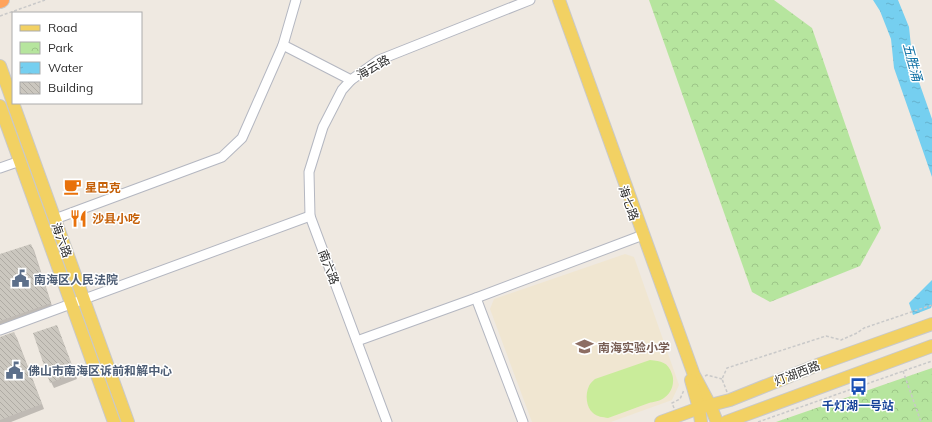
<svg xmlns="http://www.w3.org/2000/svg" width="932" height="422" font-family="Mulish,'Noto Sans SC',sans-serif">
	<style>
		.education { fill: #f0e6d1 }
		.park { fill: url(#park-crowns) }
		.pitch { fill: #c9ec9a }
		.water { fill: url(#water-ripples) }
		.shadow { fill: #0003 }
		.building { fill: url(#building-back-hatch) }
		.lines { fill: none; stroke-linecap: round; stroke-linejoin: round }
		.minor-casing { stroke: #b4b7c1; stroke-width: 11 }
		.major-casing { stroke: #c9c9c9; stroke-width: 14 }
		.highway-casing { stroke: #c9c9c9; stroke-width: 16 }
		.path { stroke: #c9c9c9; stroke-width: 1.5; stroke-dasharray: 3 2; stroke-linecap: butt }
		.minor { stroke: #fff; stroke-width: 9 }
		.major { stroke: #f2d163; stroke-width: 12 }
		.highway { stroke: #ffa35c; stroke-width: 14 }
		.labels { text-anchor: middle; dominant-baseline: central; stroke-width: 3; stroke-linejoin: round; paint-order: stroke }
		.street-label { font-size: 12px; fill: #2e2e2e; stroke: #fff }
		.food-label { font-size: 12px; font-weight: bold; fill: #c56008; stroke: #fff; text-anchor: start }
		.service-label { font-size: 12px; font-weight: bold; fill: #4e5e75; stroke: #fff; text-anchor: start }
		.education-label { font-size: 12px; font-weight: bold; fill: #785e54; stroke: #fff; text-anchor: start }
		.transit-label { font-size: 12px; font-weight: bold; fill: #164399; stroke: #fff }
		.water-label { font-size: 13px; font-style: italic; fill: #0d6fa3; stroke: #fff }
	</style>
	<defs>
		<pattern id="park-crowns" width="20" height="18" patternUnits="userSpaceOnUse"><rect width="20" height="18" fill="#b6e59e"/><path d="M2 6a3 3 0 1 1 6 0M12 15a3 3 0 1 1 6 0" fill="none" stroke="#9dc588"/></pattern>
		<pattern id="water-ripples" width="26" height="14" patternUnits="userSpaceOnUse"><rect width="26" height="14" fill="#75cff0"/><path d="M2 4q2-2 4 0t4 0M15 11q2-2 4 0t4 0" fill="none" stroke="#66b2ce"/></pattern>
		<pattern id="building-back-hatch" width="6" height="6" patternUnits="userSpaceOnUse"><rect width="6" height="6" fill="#cbc7bf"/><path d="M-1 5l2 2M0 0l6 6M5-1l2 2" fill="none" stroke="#afaba4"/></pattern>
	</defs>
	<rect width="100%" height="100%" fill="#efe9e1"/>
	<polygon class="education" points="625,254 634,257 679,385 672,400 611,422 532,422 490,309 494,299"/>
	<g class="park">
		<polygon points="649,0 774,0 812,28 881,228 860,266 770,302 752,292"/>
		<polygon points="932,368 932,422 776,422"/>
	</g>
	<path class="pitch" d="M 650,360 C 661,361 668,362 672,374 C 675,382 672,393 664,398 C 660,401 653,402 649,403 C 635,408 622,413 608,418 C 603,417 597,417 593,413 C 586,407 585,394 589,386 C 590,383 593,381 595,379 Z"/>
	<g class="water">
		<polygon points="873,0 898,0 909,27 913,65 932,119 932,177 894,68 891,39 880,11"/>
		<polygon points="932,280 932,305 931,308 913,315 909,303"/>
	</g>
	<g class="shadow">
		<polygon points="31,245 34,250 53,309 0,327 0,255"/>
		<polygon points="56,326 59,331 77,379 54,388 51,382"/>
		<polygon points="14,333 17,338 44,409 11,422 0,422 0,338"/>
	</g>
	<g class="building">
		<polygon points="31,244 51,303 0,321 0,254"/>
		<polygon points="57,325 75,373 50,383 33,333"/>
		<polygon points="14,332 42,404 0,420 0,337"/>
	</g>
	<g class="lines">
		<defs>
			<g id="minor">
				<polyline points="283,45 351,80"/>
				<polyline points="0,168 20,161"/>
				<polyline points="55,219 222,157 242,138 283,45 296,0"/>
				<polyline points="476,298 523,422"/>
				<polyline points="0,330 310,216"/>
				<polyline points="357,341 476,298 643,235"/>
				<polyline points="387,422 310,216 309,172 323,127 342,90 351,80 379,60 530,0"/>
			</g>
			<g id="major">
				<polyline points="559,0 694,375 710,405 717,422"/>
				<polyline points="0,66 13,102"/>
				<polyline points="13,103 128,422"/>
				<polyline points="0,106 114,422"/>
				<polyline points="691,380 699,408 701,422"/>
				<polyline points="661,422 699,408 730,400 820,364 932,324"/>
				<polyline points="726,422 932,346"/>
			</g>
			<polyline id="highway" points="0,1 2,0"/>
		</defs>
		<use href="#minor" class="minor-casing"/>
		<use href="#major" class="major-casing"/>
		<use href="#highway" class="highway-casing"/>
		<g class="path">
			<polyline points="0,16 45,0"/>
			<polyline points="903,371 921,422"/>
			<polyline points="705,376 707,375 722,379"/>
			<polyline points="727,392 722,379 727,368 826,336 841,340 857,333 864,328 932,305"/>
			<polyline points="674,408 672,403 680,399 684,390"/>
			<polyline points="758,422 932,361"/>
		</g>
		<use href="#minor" class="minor"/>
		<use href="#major" class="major"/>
		<use href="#highway" class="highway"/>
	</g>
	<defs>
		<symbol id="cafe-bare" viewBox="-9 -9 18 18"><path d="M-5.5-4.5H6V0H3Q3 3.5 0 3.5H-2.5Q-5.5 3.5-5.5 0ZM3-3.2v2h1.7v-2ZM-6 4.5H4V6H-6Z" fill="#e8710a" stroke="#fff" stroke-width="2.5" paint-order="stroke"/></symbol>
		<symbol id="restaurant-bare" viewBox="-9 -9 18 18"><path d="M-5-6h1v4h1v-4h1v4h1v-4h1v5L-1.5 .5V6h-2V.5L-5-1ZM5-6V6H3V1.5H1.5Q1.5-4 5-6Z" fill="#e8710a" stroke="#fff" stroke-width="2.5" paint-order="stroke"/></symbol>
		<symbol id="civic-bare" viewBox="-9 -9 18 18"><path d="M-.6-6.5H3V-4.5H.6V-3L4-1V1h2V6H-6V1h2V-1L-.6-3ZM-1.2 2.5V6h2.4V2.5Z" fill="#5c6f8a" stroke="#fff" stroke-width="2.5" paint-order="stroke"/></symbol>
		<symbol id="school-bare" viewBox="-9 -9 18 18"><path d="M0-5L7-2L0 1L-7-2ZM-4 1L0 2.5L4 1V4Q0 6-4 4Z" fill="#8d6e63" stroke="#fff" stroke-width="2.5" paint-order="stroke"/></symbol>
		<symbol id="bus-bare" viewBox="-9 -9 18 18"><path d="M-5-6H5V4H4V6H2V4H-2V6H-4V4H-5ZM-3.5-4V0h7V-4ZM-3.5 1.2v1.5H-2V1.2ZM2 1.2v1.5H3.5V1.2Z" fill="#1a4fb4" stroke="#fff" stroke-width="2.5" paint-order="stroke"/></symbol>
	</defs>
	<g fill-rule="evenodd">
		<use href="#cafe-bare" x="60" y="174" width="25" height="25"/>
		<use href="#restaurant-bare" x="66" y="206" width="25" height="25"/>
		<use href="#civic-bare" x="8" y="266" width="25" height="25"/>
		<use href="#school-bare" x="572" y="334" width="25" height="25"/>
		<use href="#civic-bare" x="2" y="358" width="25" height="25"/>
		<use href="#bus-bare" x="846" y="374" width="25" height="25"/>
	</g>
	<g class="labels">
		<g class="street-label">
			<text transform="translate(373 67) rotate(-30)">海云路</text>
			<text transform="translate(629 203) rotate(70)">海七路</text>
			<text transform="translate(62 240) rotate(70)">海六路</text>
			<text transform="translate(329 267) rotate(69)">南六路</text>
			<text transform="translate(797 373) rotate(-21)">灯湖西路</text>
		</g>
		<g class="food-label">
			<text x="85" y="187">星巴克</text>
			<text x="92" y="218">沙县小吃</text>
		</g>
		<g class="service-label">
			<text x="34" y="279">南海区人民法院</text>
			<text x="28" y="370">佛山市南海区诉前和解中心</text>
		</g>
		<g class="education-label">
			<text x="598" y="347">南海实验小学</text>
		</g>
		<g class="transit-label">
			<text x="858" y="405">千灯湖一号站</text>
		</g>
		<g class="water-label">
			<text transform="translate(913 62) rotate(75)">五胜涌</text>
		</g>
	</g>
	<rect x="12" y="12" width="130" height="92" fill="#ffffff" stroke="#ababab"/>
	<rect x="20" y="25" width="20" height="6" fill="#f2d163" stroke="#ababab"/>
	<text x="48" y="32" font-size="12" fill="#2e2e2e">Road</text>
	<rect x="20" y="42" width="20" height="12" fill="url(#park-crowns)" stroke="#ababab"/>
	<text x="48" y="52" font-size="12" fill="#2e2e2e">Park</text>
	<rect x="20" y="62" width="20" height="12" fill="url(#water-ripples)" stroke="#ababab"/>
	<text x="48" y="72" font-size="12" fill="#2e2e2e">Water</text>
	<rect x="20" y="82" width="20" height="12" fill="url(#building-back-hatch)" stroke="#ababab"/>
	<text x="48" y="92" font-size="12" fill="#2e2e2e">Building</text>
</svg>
